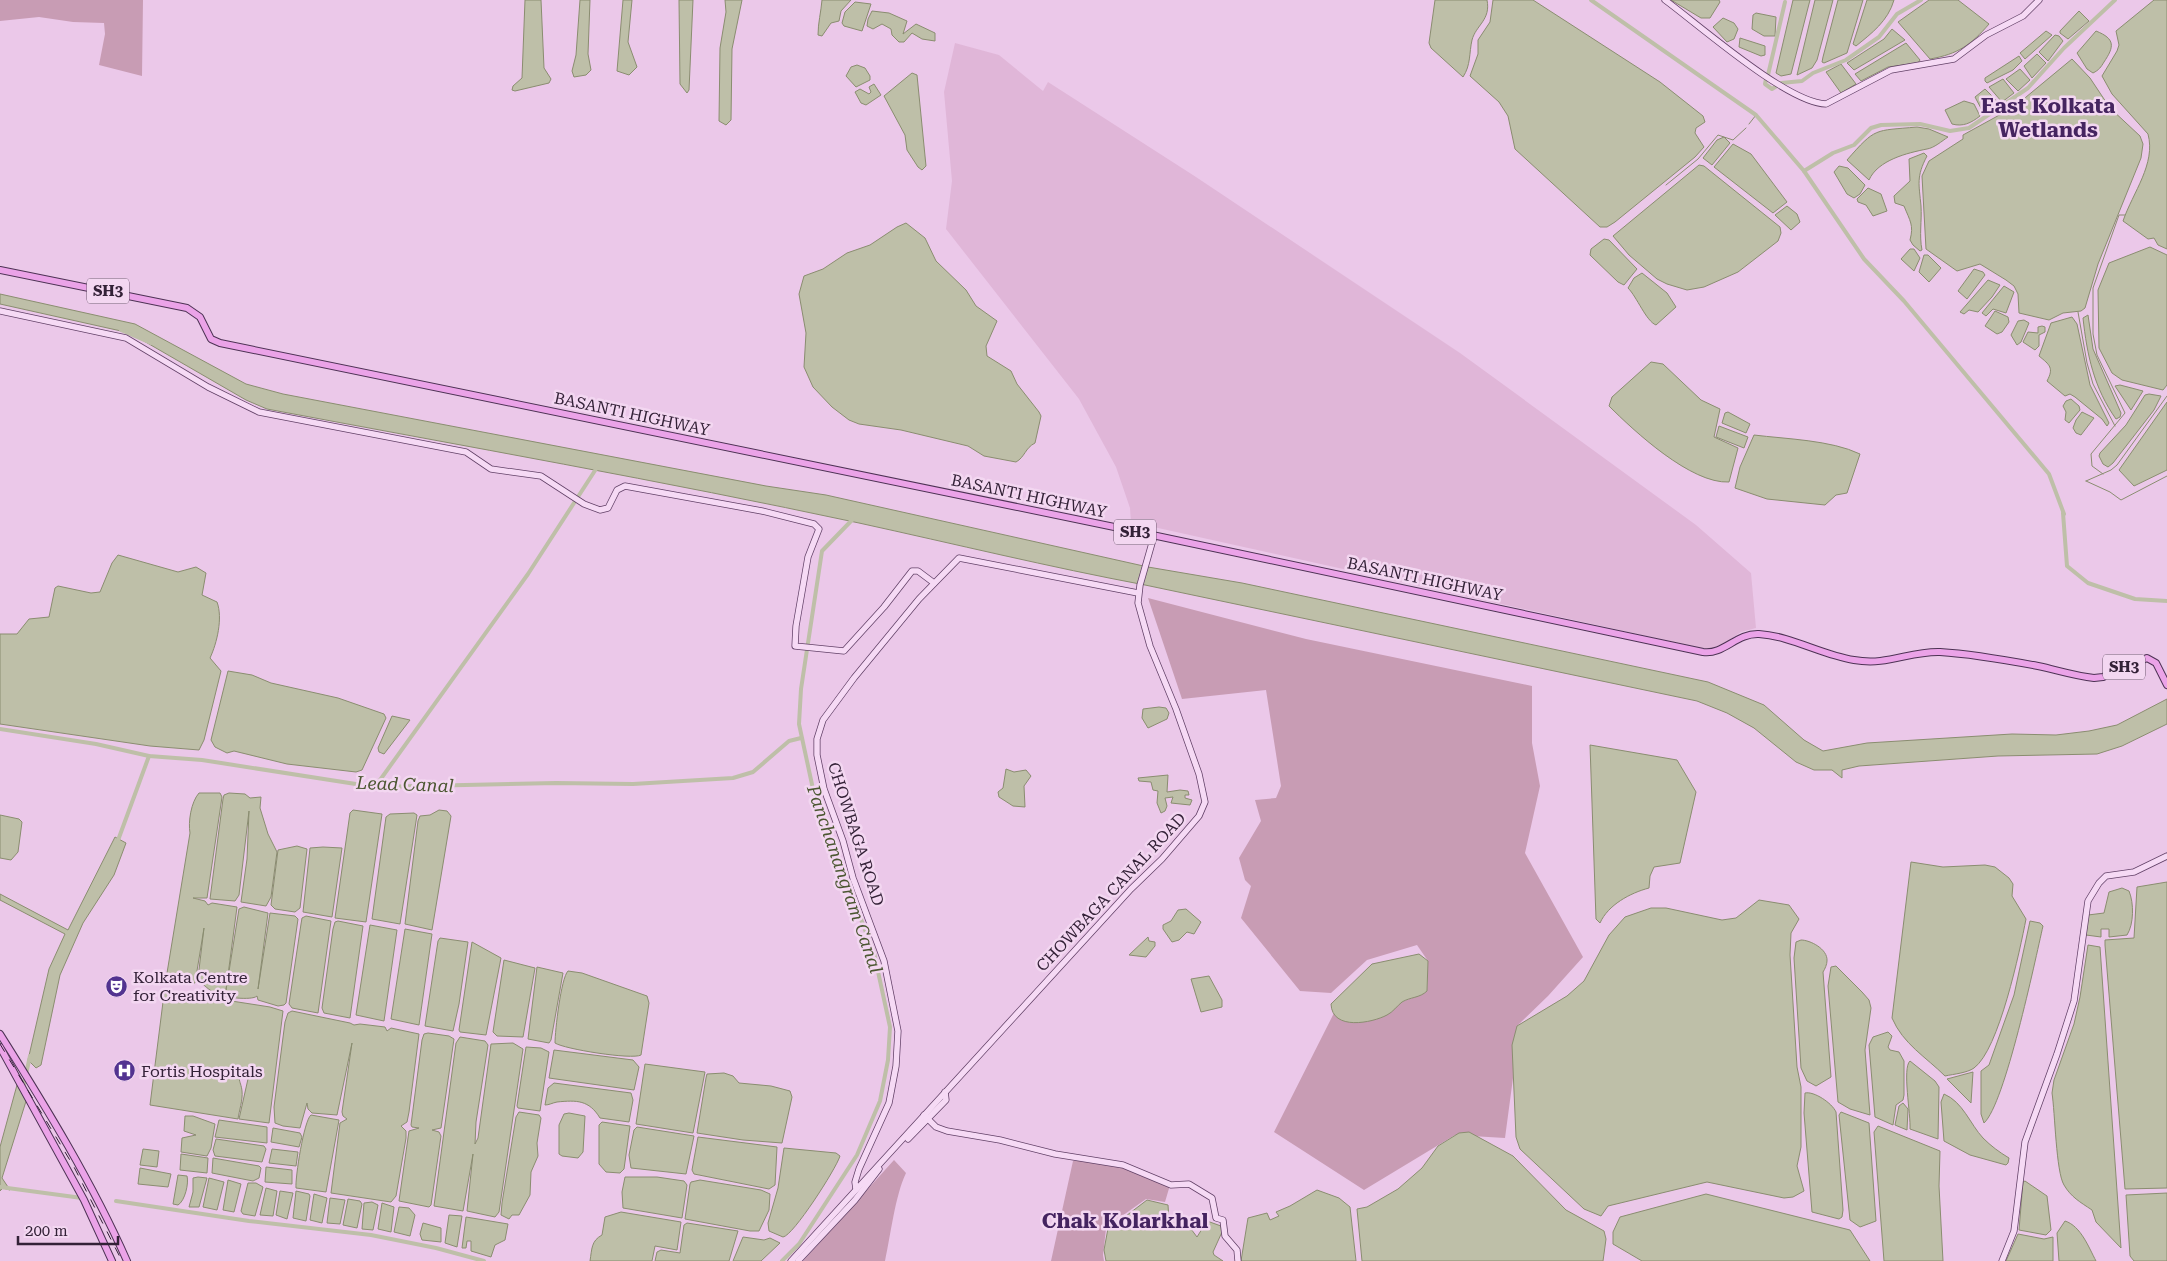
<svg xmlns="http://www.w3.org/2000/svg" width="2167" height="1261" font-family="'Roboto Serif',serif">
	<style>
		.farmland { fill: #e0b6d8 }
		.green { fill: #c89cb4 }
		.water { fill: #bebfa8; stroke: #8a8d70 }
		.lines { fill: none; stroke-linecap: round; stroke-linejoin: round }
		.stream { stroke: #8a8d70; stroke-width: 1 }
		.canal { stroke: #bebfa8; stroke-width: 4 }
		.secondary-casing { stroke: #624167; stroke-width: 7 }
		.primary-casing { stroke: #4d3254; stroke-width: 8 }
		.secondary { stroke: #f6daf5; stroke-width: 5.5 }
		.primary { stroke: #eba3e8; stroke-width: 6 }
		.rail { stroke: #332137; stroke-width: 1; stroke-dasharray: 9 9; stroke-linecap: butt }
		.labels { text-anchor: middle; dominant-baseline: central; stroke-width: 5; stroke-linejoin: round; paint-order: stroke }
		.shield { fill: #f3d7f1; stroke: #6d586f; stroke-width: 1 }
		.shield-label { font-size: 15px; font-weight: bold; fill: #332137 }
		.street-label { font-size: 16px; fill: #332137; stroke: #f3d7f1 }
		.poi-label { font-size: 16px; fill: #332137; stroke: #f3d7f1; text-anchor: start }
		.water-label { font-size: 18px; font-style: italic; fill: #4b5631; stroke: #f3d7f1 }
		.district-label { font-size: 21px; font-weight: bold; fill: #452460; stroke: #f3d7f1 }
	</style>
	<rect width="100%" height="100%" fill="#ebc8e9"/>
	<polygon class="farmland" points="955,43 999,55 1043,91 1048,82 1196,177 1460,353 1696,525 1751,573 1756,628 1741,632 1714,651 1131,522 1130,508 1116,467 1079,399 946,229 952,181 944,92"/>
	<g class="green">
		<polygon points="0,0 143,0 142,76 99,65 105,34 104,23 73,22 39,17 0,21"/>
		<polygon points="1148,598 1306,639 1532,686 1532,743 1540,786 1525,853 1583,957 1548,996 1517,1026 1513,1078 1505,1138 1455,1135 1364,1190 1274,1132 1334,1013 1343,1021 1402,1002 1427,991 1428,961 1417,945 1367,960 1331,993 1300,991 1241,918 1251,886 1245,880 1239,858 1261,821 1255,800 1276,798 1281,786 1266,690 1182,699"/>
		<polygon points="1083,1159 1123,1164 1170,1185 1165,1202 1146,1199 1122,1216 1107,1220 1103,1255 1104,1261 1051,1261 1073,1161"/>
		<path d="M 894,1160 L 906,1173 C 895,1196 891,1234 885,1261 L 803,1261 Z"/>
	</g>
	<g class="water">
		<polygon points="525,0 541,0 544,68 551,79 549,83 515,91 512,90 513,86 522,78"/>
		<polygon points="580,0 590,0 588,54 591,70 586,75 574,77 572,71 576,55"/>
		<polygon points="623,0 632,0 628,42 637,67 629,75 617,71"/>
		<polygon points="679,0 693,0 689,90 687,93 680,84"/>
		<polygon points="725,0 742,0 732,49 731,120 726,125 719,121 720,48 726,12"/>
		<path d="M 822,0 L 851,0 L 841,11 L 839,21 L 831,23 L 822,36 L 818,35 C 818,23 821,12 822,0 Z"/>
		<path d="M 1435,0 L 1487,0 C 1491,20 1476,25 1472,40 C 1469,53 1471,65 1463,77 L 1431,48 L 1429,43 Z"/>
		<polygon points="1493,0 1533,0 1660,82 1703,116 1705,122 1696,128 1695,133 1704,147 1695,157 1615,222 1607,227 1600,227 1515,149 1508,116 1499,102 1470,76 1478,54 1478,40 1490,22"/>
		<polygon points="1671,0 1719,0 1720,2 1710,18 1701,18"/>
		<polygon points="1793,0 1810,0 1791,74 1781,76 1776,73"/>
		<polygon points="1815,0 1833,0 1817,60 1812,68 1797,75"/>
		<polygon points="1838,0 1863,0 1847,53 1824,63 1822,62 1823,57"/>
		<path d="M 1867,0 L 1894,0 C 1888,21 1872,33 1856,46 L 1853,44 Z"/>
		<path d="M 1929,0 L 1958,0 L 1989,24 C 1971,45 1958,54 1930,59 L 1898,22 Z"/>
		<path d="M 2154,0 L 2167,0 L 2167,249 L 2158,245 L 2154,238 L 2148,239 L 2123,221 C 2133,192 2156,164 2148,134 L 2112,94 L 2102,76 L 2117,51 L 2119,45 L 2116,31 Z"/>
		<polygon points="855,2 871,4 862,31 844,26 842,23 845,12"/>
		<polygon points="872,11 889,13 907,21 903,34 916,24 935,33 935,41 922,39 912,33 904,42 899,42 892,35 891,29 882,24 873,29 867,26 868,19"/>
		<polygon points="2079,11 2089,21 2068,39 2060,33 2060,31"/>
		<polygon points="1756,13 1776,17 1775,36 1764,36 1752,29 1753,15"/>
		<polygon points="1723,18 1734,23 1738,29 1734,39 1727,42 1713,27"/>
		<polygon points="1892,29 1905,40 1854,70 1847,63 1884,39"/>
		<polygon points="2046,31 2052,35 2025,59 2020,53"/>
		<path d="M 2096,31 C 2116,39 2114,47 2104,62 C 2101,67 2099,70 2093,73 L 2087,69 L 2077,53 Z"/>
		<polygon points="2055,35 2059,36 2063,41 2048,61 2039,52"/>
		<polygon points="1740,38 1765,46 1765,55 1761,56 1739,47"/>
		<polygon points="1906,43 1920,60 1918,63 1888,67 1861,81 1855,74"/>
		<polygon points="2037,54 2046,63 2032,78 2024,66"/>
		<polygon points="2019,56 2022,61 2013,70 1987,83 1985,81 1985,78"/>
		<polygon points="2072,59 2090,78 2110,108 2140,136 2143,144 2141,158 2098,264 2085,308 2081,311 2063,313 2049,320 2019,313 2018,294 2014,286 2006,280 1980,264 1957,271 1926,249 1922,176 1929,161 1963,139 1963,135 2014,107"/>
		<polygon points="1841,64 1856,84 1841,93 1826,72"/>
		<polygon points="857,65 865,68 870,76 870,80 856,87 846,76 851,67"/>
		<polygon points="2020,69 2030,80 2018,91 2006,79"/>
		<polygon points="912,73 917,75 926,166 922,170 918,167 907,150 905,135 884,96"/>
		<polygon points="2003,79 2014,93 2002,102 1989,87"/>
		<polygon points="874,84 881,95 866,105 861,103 855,92 860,89 869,94 871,92 869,87"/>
		<polygon points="1985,89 1999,103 1984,114 1975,97"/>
		<path d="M 1964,101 L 1974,104 L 1980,116 C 1971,123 1963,127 1952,124 L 1945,110 Z"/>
		<path d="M 1917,127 L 1929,129 L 1948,137 C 1942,141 1934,148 1927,149 C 1907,153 1878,160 1869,180 L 1847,160 C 1876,127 1874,131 1917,127 Z"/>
		<polygon points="1724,137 1730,143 1712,165 1703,158 1717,140"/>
		<polygon points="1733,144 1751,154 1787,202 1773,213 1714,167"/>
		<path d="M 1924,153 L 1927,156 C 1916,177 1919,184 1921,206 C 1922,221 1919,235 1922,250 L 1920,251 L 1913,245 L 1910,240 C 1914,225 1910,221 1904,206 L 1895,203 L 1894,196 L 1910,181 L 1909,159 Z"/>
		<polygon points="1699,165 1704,166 1780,227 1781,233 1778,241 1738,272 1704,287 1687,290 1667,284 1657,279 1629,255 1613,236"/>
		<polygon points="1839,166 1848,168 1865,185 1860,194 1854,198 1847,194 1834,172"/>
		<polygon points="1868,188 1881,194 1887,211 1873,216 1866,205 1858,202 1857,199"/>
		<polygon points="1787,206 1797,214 1800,222 1791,230 1775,215"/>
		<path d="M 906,223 L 925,238 L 936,261 L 966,290 L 976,306 L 997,321 L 986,346 L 987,356 L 1011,371 L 1017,384 L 1039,412 L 1041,416 L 1035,443 C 1025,448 1025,457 1016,462 L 984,456 L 968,446 L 901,430 L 859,424 L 849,420 L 832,407 L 813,387 L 804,367 L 806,333 L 799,294 L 804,276 L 823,269 L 847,253 L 870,245 L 897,227 Z"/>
		<polygon points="1604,239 1609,240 1637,269 1624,285 1618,282 1590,255 1591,249"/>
		<polygon points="2150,247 2167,255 2167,385 2163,390 2122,380 2112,373 2099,348 2098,290 2109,263"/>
		<polygon points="1910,249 1914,249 1920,258 1914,271 1901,259"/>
		<polygon points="1924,255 1928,255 1941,268 1929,282 1919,272"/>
		<polygon points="1974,269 1983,272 1985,275 1967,299 1958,291"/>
		<path d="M 1642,273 L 1667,293 L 1676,307 L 1656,325 C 1646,321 1637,297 1628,288 L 1634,278 Z"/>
		<polygon points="1988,280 2000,285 1992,297 1978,312 1969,310 1964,314 1960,312"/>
		<polygon points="2004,286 2014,292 2006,313 1993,309 1986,316 1982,313"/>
		<path d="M 0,294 L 135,324 L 246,384 L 283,394 L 766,486 L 826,495 L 1148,567 L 1242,583 L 1708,682 L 1764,705 L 1804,740 L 1823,751 L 1867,743 L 2012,734 L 2056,735 L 2089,731 L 2117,725 L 2167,699 L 2167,724 L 2122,746 L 2097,754 L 1998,756 L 1859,766 L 1842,770 L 1842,778 L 1832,770 L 1814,770 L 1796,762 L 1754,728 L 1727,713 L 1697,701 L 1145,585 C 1049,567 955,544 859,523 C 663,481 464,446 267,409 L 246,400 L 130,333 L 0,304 Z"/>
		<polygon points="1995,311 2008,317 2009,322 2002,332 1997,334 1985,326"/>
		<path d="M 2088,315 L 2093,349 L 2121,413 L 2120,417 L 2116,419 C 2094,388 2087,355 2083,318 Z"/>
		<path d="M 2072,317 L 2077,324 L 2090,385 L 2109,423 L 2107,426 L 2102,419 L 2075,397 L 2070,394 L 2065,396 L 2047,381 C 2054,368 2050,365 2039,356 L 2051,323 Z"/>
		<polygon points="2024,320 2029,323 2021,342 2017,345 2011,335 2018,321"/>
		<polygon points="2042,326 2045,327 2045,332 2039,335 2039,346 2035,350 2023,342 2028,332 2038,333 2038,327"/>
		<path d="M 1651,362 L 1663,364 L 1701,400 L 1720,409 L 1714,437 L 1738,448 L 1729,482 C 1691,484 1634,431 1609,406 L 1612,397 Z"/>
		<polygon points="2120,385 2143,391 2131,410 2115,386"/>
		<polygon points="2149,394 2161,396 2154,410 2113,463 2108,467 2103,464 2099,456 2100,453 2126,425 2145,395"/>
		<polygon points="2071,399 2079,406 2080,410 2069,423 2065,420 2066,412 2063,406 2066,401"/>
		<polygon points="2167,402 2167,470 2134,486 2119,470"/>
		<polygon points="1728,412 1750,424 1746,433 1722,423 1725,413"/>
		<polygon points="2082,412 2094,418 2081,435 2076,433 2073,428 2076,420"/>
		<polygon points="1719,426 1748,437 1744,448 1716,437"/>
		<path d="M 1754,435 C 1786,439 1831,440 1860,454 L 1847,493 L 1836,495 L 1825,505 L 1767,499 L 1735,488 L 1740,467 Z"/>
		<path d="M 118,555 L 178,572 L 196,567 L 206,573 L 202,595 L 217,602 C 223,618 217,643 210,658 L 221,671 L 204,740 L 199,750 L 150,746 L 0,724 L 0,634 L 17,634 L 29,619 L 49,617 L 55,588 L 58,586 L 91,593 L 100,592 L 112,563 Z"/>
		<polygon points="228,671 252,675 271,683 338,698 384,714 386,718 362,770 356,772 287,764 234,751 227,753 215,747 211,740"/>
		<polygon points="1159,707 1166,708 1169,713 1167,719 1148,728 1142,718 1143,709"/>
		<polygon points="392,716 410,720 384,754 379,752 378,748"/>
		<path d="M 1590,745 L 1677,760 L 1696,792 L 1680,863 L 1654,867 L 1650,876 L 1649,888 C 1630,893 1608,905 1600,923 L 1596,919 Z"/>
		<polygon points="1006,769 1014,772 1026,770 1031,776 1024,786 1025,807 1013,806 999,797 998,792 1003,788"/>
		<polygon points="1168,775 1167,792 1180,790 1188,791 1189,795 1185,795 1185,798 1192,800 1190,805 1171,803 1173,797 1165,798 1167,806 1165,811 1161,813 1157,803 1158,791 1153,790 1151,782 1139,781 1138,778"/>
		<path d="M 199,793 L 220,793 L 222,797 L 207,898 L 193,898 L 205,901 L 208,905 L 212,903 L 237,907 L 226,990 L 239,909 L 244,907 L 268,913 L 258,989 L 270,913 L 295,916 L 298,919 L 286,1003 L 284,1005 L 278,1006 L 258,1000 L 257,996 C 252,1001 221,997 216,994 C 211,991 201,984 198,978 L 204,928 L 195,983 L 176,981 L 167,973 L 190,833 C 188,822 191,802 199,793 Z"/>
		<polygon points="229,793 245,794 250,798 261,797 260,808 268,834 277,852 271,897 266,906 241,902 247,859 249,811 239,895 235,901 210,899 223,799 224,795"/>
		<polygon points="353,810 382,814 366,922 335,918 350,813"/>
		<polygon points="439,810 447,811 451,816 432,930 405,924 418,821 420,816 430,815"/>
		<polygon points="414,813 417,815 400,924 372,919 386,817 390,814"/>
		<polygon points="0,815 19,819 22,822 18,852 11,860 0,858"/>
		<polygon points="115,837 126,843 114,875 83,923 60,975 41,1065 36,1068 28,1060 49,969 65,934 0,900 0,894 68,930"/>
		<polygon points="297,846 307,849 300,908 295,912 275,909 271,905 278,850"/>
		<polygon points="323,847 342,848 332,917 303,912 310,848"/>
		<path d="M 1911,862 L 1943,867 L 1985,865 L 1995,867 L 2009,878 L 2013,884 L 2012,896 L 2026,919 C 2020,950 1999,1050 1974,1068 C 1967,1073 1954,1074 1945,1076 C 1926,1057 1903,1044 1892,1018 Z"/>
		<polygon points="2167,882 2167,1188 2125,1189 2105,945 2105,940 2134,938 2137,887"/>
		<path d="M 2122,888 L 2129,891 C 2134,903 2134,924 2127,935 L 2109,937 L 2109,929 L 2101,929 L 2101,937 L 2086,935 L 2088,915 L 2104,913 L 2109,892 Z"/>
		<polygon points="1759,900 1789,905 1799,919 1791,933 1790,955 1797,1067 1801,1087 1801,1147 1797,1166 1804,1191 1793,1197 1784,1198 1707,1182 1608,1206 1601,1216 1584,1209 1520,1149 1516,1137 1512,1045 1517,1026 1567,996 1584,981 1609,935 1625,917 1651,908 1666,908 1722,920 1736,918"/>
		<polygon points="1186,909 1201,922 1194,934 1187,932 1179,940 1172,942 1163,929 1163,925 1171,921 1178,910"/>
		<polygon points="306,916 331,921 318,1013 292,1008 289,1004 301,924 302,918"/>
		<polygon points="338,921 363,926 350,1018 324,1013 322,1008 333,929 335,922"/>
		<path d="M 2030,921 L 2040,923 L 2043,926 C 2035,961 2005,1104 1984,1123 L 1981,1114 L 1981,1071 L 1989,1065 L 2014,995 Z"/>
		<polygon points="370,925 397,930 384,1021 356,1015"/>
		<polygon points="405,929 432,934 419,1025 391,1019"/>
		<polygon points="1148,937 1149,941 1155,942 1155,946 1146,957 1129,955"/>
		<polygon points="440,938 468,942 459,1004 453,1031 425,1026 438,941"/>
		<path d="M 1801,940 C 1810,940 1828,949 1827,961 C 1827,964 1825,969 1823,972 L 1831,1077 L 1816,1086 L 1807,1081 L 1801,1068 L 1794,958 L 1796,942 Z"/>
		<polygon points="472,942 501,958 486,1035 460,1032 459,1030"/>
		<path d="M 2088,945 L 2100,947 L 2121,1248 L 2096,1222 L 2092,1210 C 2080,1202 2071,1197 2064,1185 C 2056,1172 2055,1112 2052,1093 L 2054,1080 L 2074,1024 L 2080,997 Z"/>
		<path d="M 1419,954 L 1428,961 L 1427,991 C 1420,998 1410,997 1402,1002 C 1397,1006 1393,1012 1387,1015 C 1372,1023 1332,1031 1331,1004 L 1372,964 Z"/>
		<polygon points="504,960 535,968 523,1037 497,1036 493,1032"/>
		<polygon points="1836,966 1862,992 1869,1000 1871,1008 1865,1050 1870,1115 1850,1109 1838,1102 1828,986 1831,967"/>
		<polygon points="537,967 563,973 551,1040 549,1043 528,1039"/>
		<path d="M 568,971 L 582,973 L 647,996 L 649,1003 L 641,1055 C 632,1060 564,1049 555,1043 C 555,1031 561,978 568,971 Z"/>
		<polygon points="1209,976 1222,1000 1222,1007 1201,1012 1191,979"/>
		<path d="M 167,991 L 270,1007 L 283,1011 L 269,1123 L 239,1119 L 250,1070 L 247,1068 C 234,1077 241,1080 242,1091 C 243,1100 239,1111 238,1119 L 150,1105 L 164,994 Z"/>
		<polygon points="292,1011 350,1023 354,1025 360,1024 385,1027 387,1031 391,1028 419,1034 409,1112 407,1122 401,1126 406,1131 406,1138 396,1196 391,1202 331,1193 340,1123 347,1119 343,1116 342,1112 352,1043 337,1115 312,1113 308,1109 307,1103 300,1128 283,1126 275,1123 274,1107 285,1022 288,1013"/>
		<polygon points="1888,1032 1892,1036 1888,1047 1890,1050 1899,1052 1904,1061 1904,1095 1903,1100 1896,1105 1893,1125 1875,1117 1869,1045 1873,1037"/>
		<polygon points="428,1033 449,1036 454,1039 441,1128 432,1130 439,1132 441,1136 431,1205 429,1207 399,1201 409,1131 419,1128 412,1127 411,1125 422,1040 424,1034"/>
		<polygon points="460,1037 485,1041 488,1045 476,1122 475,1144 478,1138 491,1044 513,1043 523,1049 499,1212 495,1217 467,1211 473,1154 463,1211 434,1206 456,1043"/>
		<polygon points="526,1047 541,1048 549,1052 540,1111 518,1108 517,1106"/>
		<polygon points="554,1050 633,1060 639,1067 634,1090 549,1078"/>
		<path d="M 1910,1061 L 1935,1081 L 1939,1087 L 1938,1139 L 1910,1129 C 1911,1115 1902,1068 1910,1061 Z"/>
		<polygon points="645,1064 705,1072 693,1133 636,1124"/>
		<polygon points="1973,1072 1971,1103 1947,1079"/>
		<polygon points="724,1073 733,1076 739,1083 771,1086 790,1091 792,1097 782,1143 743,1140 697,1133 706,1078 707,1074"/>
		<path d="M 554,1083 L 631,1093 L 633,1100 L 629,1122 L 600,1118 C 589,1100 577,1100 557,1102 C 552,1103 549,1105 545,1105 L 548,1088 Z"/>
		<polygon points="17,1085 27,1098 2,1178 10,1190 3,1188 0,1191 0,1147"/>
		<path d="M 1805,1093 C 1814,1091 1832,1103 1836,1112 L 1843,1210 L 1842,1217 L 1839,1219 L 1812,1212 L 1804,1113 Z"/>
		<path d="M 1944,1094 C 1963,1102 1970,1124 1983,1138 C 1991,1146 1999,1152 2009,1158 L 2008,1163 L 2006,1165 L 1970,1155 L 1944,1141 L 1941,1102 Z"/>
		<polygon points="1903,1103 1908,1109 1907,1130 1895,1125 1899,1106"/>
		<polygon points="519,1112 539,1115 541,1118 537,1143 538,1156 531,1172 530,1195 519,1215 512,1215 509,1219 501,1215 502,1203 516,1117"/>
		<polygon points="1841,1112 1869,1123 1876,1221 1860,1227 1850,1220 1839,1115"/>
		<polygon points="569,1113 585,1116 583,1152 578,1158 562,1156 559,1154 559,1125 564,1114"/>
		<path d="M 311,1115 L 339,1120 L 326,1192 L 296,1188 C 295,1178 304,1120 311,1115 Z"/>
		<polygon points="185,1116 193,1116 215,1124 211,1148 207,1156 181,1152 182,1138 196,1135 184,1131"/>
		<polygon points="219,1120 267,1127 267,1143 215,1137"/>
		<polygon points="602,1122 630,1126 624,1169 620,1173 606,1172 599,1164 599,1125"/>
		<polygon points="1878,1126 1940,1151 1939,1186 1943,1261 1884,1261 1874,1132"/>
		<polygon points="637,1127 694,1136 686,1174 631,1168 629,1155 634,1130"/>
		<polygon points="273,1128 300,1133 302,1137 299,1147 271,1142"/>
		<polygon points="1469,1132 1513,1156 1566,1210 1604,1231 1606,1239 1603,1261 1362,1261 1357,1209 1367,1207 1398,1189 1422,1168 1438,1146 1459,1133"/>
		<polygon points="698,1137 777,1147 775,1185 769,1189 694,1174 692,1170"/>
		<polygon points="216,1139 264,1146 266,1149 262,1162 215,1156 213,1150"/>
		<path d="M 784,1148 L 836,1153 L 840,1156 C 836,1169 793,1236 783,1237 L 769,1231 L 768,1223 L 778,1188 Z"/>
		<polygon points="143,1149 159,1151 157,1167 140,1165"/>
		<polygon points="272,1149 298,1152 296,1166 269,1163"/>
		<polygon points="181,1154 208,1158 207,1173 180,1170"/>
		<polygon points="213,1158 259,1166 261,1168 259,1178 253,1181 212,1173"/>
		<polygon points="266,1167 292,1170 292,1184 265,1182"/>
		<polygon points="140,1168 171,1174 168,1187 138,1184"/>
		<path d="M 178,1175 L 187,1176 C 189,1183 185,1201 178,1205 L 173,1204 Z"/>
		<polygon points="198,1177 207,1178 199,1207 189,1207 193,1192 193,1178"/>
		<polygon points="625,1177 657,1177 684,1181 687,1185 682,1218 623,1208 622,1192"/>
		<polygon points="209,1178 224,1182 217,1210 203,1207"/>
		<polygon points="228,1180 241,1184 234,1212 223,1210"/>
		<polygon points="700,1180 761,1190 770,1194 769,1210 759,1231 750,1231 685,1219 690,1184 691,1182"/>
		<polygon points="2025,1181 2047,1196 2051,1230 2046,1235 2019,1230 2023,1182"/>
		<polygon points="248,1183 256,1183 263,1187 255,1216 243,1214 241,1211"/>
		<polygon points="266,1188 277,1191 273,1216 260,1215"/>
		<polygon points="1317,1190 1339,1198 1350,1207 1356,1261 1241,1261 1248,1218 1267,1213 1270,1220 1279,1216 1276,1212 1290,1206"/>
		<polygon points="280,1191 293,1193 287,1219 276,1215"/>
		<polygon points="296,1191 309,1194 310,1196 306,1221 293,1218"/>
		<polygon points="2167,1193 2167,1261 2134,1261 2130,1256 2126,1195"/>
		<polygon points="314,1194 327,1198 322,1223 310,1220"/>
		<polygon points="1706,1194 1850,1230 1870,1261 1642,1261 1613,1244 1613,1232 1620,1217"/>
		<polygon points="330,1198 345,1200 340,1224 327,1223"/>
		<polygon points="348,1199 360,1201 362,1204 357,1228 343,1225"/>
		<polygon points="1147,1200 1168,1205 1169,1221 1191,1229 1197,1237 1207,1221 1221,1226 1222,1232 1213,1252 1214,1255 1223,1261 1106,1261 1104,1250 1109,1223 1122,1219"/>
		<polygon points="372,1202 378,1205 373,1230 362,1229 364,1203"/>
		<polygon points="382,1203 394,1207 391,1232 378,1229"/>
		<polygon points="399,1207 409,1208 415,1215 410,1236 394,1232"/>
		<path d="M 621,1212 L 681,1222 L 677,1250 L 655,1246 L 652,1261 L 590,1261 C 592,1249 591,1241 602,1235 L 605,1217 Z"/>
		<polygon points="449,1215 462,1216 457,1247 445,1243"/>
		<polygon points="466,1217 508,1224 505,1240 495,1245 491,1257 471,1251 471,1241 467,1241 466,1248 462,1248"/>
		<path d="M 2065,1221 C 2081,1226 2089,1248 2096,1261 L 2059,1261 L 2057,1233 Z"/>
		<polygon points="423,1223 441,1228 441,1242 422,1240 420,1234"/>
		<polygon points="687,1223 738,1231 729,1261 655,1261 657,1252 661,1250 680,1253 684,1225"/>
		<polygon points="2018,1234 2044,1239 2053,1237 2053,1261 2006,1261"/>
		<polygon points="743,1237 764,1240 770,1238 780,1243 761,1261 733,1261"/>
	</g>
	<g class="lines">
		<g class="stream">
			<polyline points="1749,124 1756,115"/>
			<polyline points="1666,185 1698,159 1718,135 1733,140 1746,128"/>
			<polyline points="2078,312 2087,363 2093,384 2115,426"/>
			<polyline points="2103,474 2092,466 2091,454 2125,413 2097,355 2093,334 2093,288 2119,215 2125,215"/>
			<polyline points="2086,481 2111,470 2117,465 2167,396"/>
			<polyline points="2086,481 2110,492 2121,500 2167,476"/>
		</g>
		<g class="canal">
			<polyline points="1591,0 1756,115 1804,171 1864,259 1904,301 2049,474 2064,514"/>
			<polyline points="1768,75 1785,2"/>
			<polyline points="1766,79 1765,84 1772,89 1778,85"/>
			<polyline points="1781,83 1802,81 1813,73 1846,60 1879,37 1897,14 1921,0"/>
			<polyline points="1804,171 1833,153 1854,145 1871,128 1881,125 1920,124 1950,131 1969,128 2028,88 2064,48 2115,0"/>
			<polyline points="121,330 151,343"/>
			<polyline points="2063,513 2067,566 2088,583 2135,599 2167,601"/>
			<polyline points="0,729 96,744 149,756 202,760 375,787 556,783 633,784 733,778 753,772 789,741 801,738"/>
			<polyline points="375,787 528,574 596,469"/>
			<polyline points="117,843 149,756"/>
			<polyline points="23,1088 30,1056"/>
			<polyline points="0,1187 82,1198"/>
			<polyline points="116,1201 249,1221 371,1235 436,1248 484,1261"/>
			<polyline points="782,1261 799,1244 857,1155 880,1101 888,1060 890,1027 874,953 816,803 799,724 801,689 822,551 853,519"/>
		</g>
		<defs>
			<g id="secondary">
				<path d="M 1665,0 C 1699,25 1787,103 1826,104 L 1891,70 L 1954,59 L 1986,35 L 2023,16 L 2039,0"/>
				<polyline points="0,311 126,338 208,387 259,412 466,452 491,469 541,476 584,504 600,510 608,508 617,490 625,486 762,511 814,524 819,529 808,557 796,626 795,646 844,651 884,607 912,571 918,571 934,583"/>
				<polyline points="924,1115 936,1127 947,1131 1000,1140 1055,1154 1123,1165 1171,1185 1189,1184 1212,1198 1216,1218 1223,1220 1225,1236 1237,1250 1238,1261"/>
				<polyline points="908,1139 946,1100 945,1092"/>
				<polyline points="856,1189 855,1182 859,1169 889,1103 896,1066 898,1031 884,961 853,878 843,841 824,789 817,755 817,739 823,720 854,678 919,599 959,558 1138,593"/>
				<polyline points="791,1261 1131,889 1162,859 1199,816 1205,802 1199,774 1176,709 1150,646 1138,603 1140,585 1154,536"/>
				<polyline points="798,1261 855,1200 879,1169"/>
				<polyline points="2002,1261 2014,1231 2025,1142 2057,1054 2074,1001 2088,901 2099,883 2106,876 2134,872 2167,856"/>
			</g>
			<g id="primary">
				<path d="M 0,270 L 187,308 L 200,317 L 211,339 L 220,343 L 1124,529 L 1703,652 C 1724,655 1736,633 1759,634 C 1791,636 1822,655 1854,660 C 1888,666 1909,651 1940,652 C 1972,654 2006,660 2038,666 C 2057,670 2075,676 2094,678 L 2103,677 L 2147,658 L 2156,663 L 2167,685"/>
				<path d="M 0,1034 C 46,1107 92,1182 127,1261"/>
				<polyline points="0,1047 84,1200 112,1261"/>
			</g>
		</defs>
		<use href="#secondary" class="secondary-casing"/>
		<use href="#primary" class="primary-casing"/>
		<use href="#secondary" class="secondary"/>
		<use href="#primary" class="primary"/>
		<polyline class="rail" points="0,1044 74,1167 122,1261"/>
	</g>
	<defs>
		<symbol id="theatre-disc" viewBox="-11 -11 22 22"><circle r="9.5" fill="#523390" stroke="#f3d7f1"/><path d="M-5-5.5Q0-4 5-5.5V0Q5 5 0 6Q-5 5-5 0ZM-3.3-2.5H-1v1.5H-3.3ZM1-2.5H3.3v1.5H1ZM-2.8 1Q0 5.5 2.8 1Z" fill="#fff"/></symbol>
		<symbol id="hospital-disc" viewBox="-11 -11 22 22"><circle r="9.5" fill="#523390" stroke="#f3d7f1"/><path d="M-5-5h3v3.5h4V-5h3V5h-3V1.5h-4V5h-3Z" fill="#fff"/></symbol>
	</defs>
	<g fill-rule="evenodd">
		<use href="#theatre-disc" x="104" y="974" width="25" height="25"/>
		<use href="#hospital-disc" x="112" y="1058" width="25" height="25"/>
	</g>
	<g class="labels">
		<g class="shield">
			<rect x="87" y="278.5" width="42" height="25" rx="4"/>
			<rect x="1114" y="519.5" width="42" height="25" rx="4"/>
			<rect x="2103" y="654.5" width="42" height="25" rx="4"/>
		</g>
		<g class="shield-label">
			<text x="108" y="291">SH3</text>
			<text x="1135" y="532">SH3</text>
			<text x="2124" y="667">SH3</text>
		</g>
		<g class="street-label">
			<text transform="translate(632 414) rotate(12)">BASANTI HIGHWAY</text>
			<text transform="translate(1029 496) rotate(12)">BASANTI HIGHWAY</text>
			<text transform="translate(1425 579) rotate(12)">BASANTI HIGHWAY</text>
			<text transform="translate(856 834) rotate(72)">CHOWBAGA ROAD</text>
			<text transform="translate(1111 892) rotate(-47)">CHOWBAGA CANAL ROAD</text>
		</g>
		<g class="poi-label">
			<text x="133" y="977">Kolkata Centre<tspan x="133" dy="18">for Creativity</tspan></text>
			<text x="141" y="1071">Fortis Hospitals</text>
		</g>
		<g class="water-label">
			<text transform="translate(405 784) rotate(2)">Lead Canal</text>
			<text transform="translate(845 879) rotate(71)">Panchanangram Canal</text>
		</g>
		<g class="district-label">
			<text x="2048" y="106">East Kolkata<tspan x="2048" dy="24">Wetlands</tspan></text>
			<text x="1125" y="1221">Chak Kolarkhal</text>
		</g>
	</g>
	<path d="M18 1236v8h100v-8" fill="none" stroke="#332137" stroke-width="2.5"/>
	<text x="25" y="1236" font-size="15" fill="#332137" stroke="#f3d7f1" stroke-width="4" paint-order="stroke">200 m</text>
</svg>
